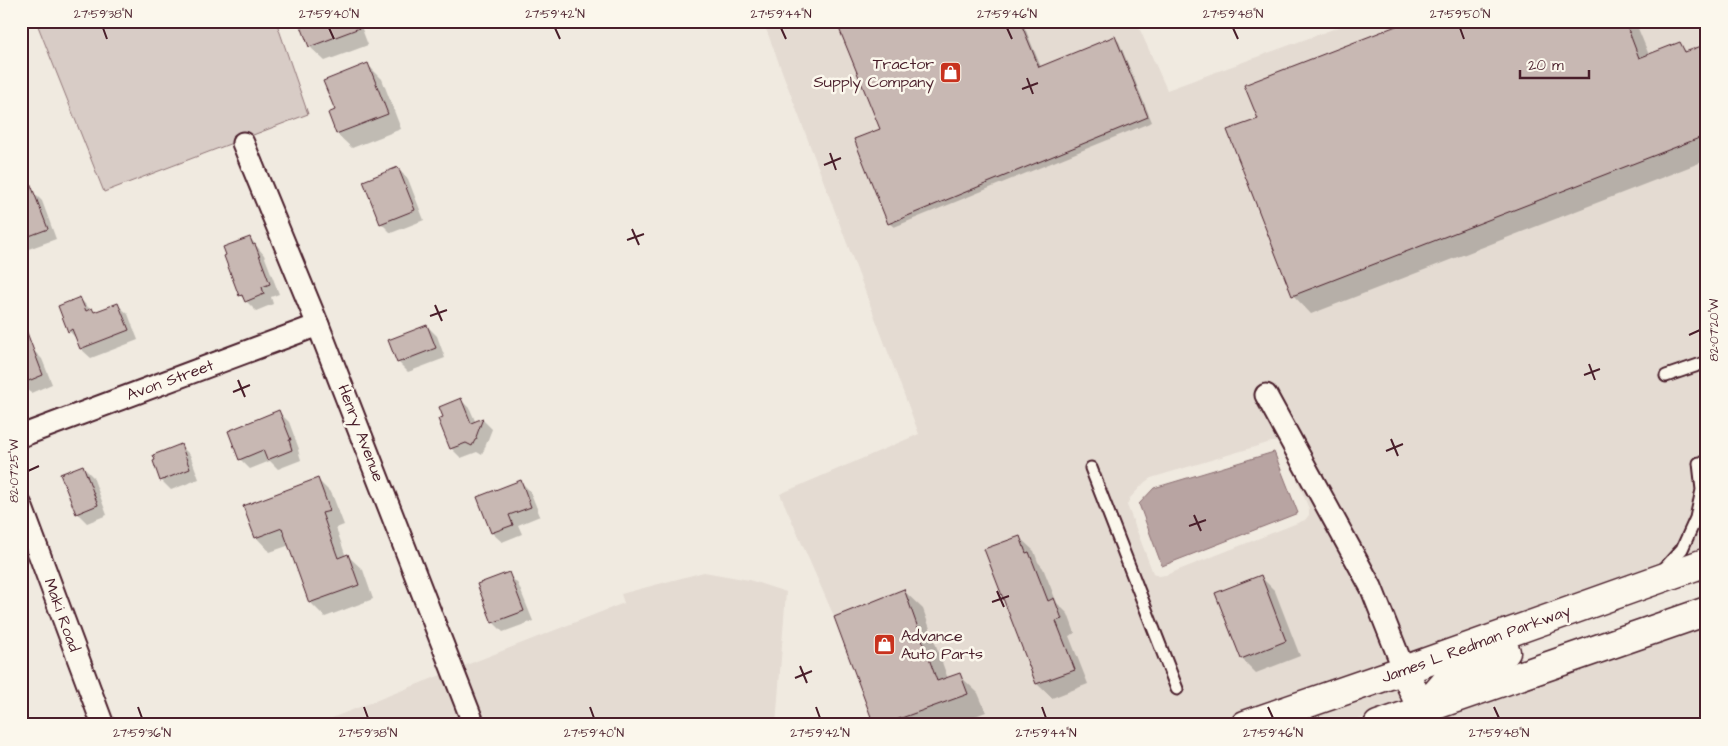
<svg xmlns="http://www.w3.org/2000/svg" width="1728" height="746" font-family="'Architects Daughter',sans-serif">
	<style>
		.built { fill: #e4dbd2; fill-rule: evenodd }
		.green { fill: #d8ccc6; stroke: #917678 }
		.water { fill: #b8a4a2; stroke: #8c6f72 }
		.shadow { fill: #0003 }
		.building { fill: #c8b8b3; stroke: #4a1f2b }
		.lines { fill: none; stroke-linecap: round; stroke-linejoin: round }
		.service-casing { stroke: #4a1f2b; stroke-width: 15 }
		.minor-casing { stroke: #4a1f2b; stroke-width: 25 }
		.tertiary-casing { stroke: #4a1f2b; stroke-width: 31 }
		.secondary-casing { stroke: #4a1f2b; stroke-width: 31 }
		.service { stroke: #fbf7ec; stroke-width: 11 }
		.minor { stroke: #fbf7ec; stroke-width: 21 }
		.tertiary { stroke: #fbf7ec; stroke-width: 28 }
		.secondary { stroke: #fbf7ec; stroke-width: 28 }
		.ticks { fill: none; stroke: #4a1f2b; stroke-width: 2 }
		.labels { text-anchor: middle; dominant-baseline: central; stroke-width: 5; stroke-linejoin: round; paint-order: stroke }
		.poi-label { font-size: 16px; fill: #4a1f2b; stroke: #fbf7ec; text-anchor: end }
		.street-label { font-size: 16px; fill: #4a1f2b; stroke: #fbf7ec }
		.neatline { fill: none; stroke: #4a1f2b; stroke-width: 2 }
		.ticks-label { font-size: 12px; text-anchor: middle; fill: #4a1f2b }
	</style>
	<rect width="100%" height="100%" fill="#f0eae0"/>
	<filter id="ink" filterUnits="userSpaceOnUse"><feTurbulence type="fractalNoise" baseFrequency=".02" numOctaves="2"/><feDisplacementMap in="SourceGraphic" scale="10" xChannelSelector="R" yChannelSelector="G"/><feConvolveMatrix kernelMatrix="1 2 1 2 8 2 1 2 1" color-interpolation-filters="sRGB"/></filter>
	<g filter="url(#ink)">
		<g class="built">
			<path d="M 763,21 L 1136,21 L 1167,90 L 1355,21 L 1707,21 L 1707,549 L 1400,659 L 1208,725 L 882,725 L 780,494 L 919,434 ZM 1271,442 L 1278,442 L 1283,445 L 1309,509 L 1309,515 L 1305,520 L 1166,575 L 1159,576 L 1153,573 L 1127,505 L 1130,498 L 1145,482 L 1151,478 Z"/>
			<polygon points="704,572 749,580 786,592 776,725 314,725 624,603 621,594"/>
			<polygon points="1707,623 1707,725 1443,725 1440,716"/>
			<polygon points="1396,685 1405,702 1344,725 1280,725"/>
		</g>
		<polygon class="green" points="36,21 276,21 308,114 104,192"/>
		<polygon class="water" points="1274,452 1298,513 1162,566 1139,504 1154,488"/>
		<g class="shadow">
			<polygon points="294,21 359,21 368,45 325,61 310,47 305,33"/>
			<polygon points="838,21 1022,21 1041,67 1114,37 1119,42 1152,122 894,227 889,223 881,130"/>
			<polygon points="1452,21 1635,21 1649,55 1679,44 1688,53 1707,45 1707,160 1311,314 1293,295 1259,119"/>
			<polygon points="368,65 382,79 401,129 352,148 337,134 329,114 336,111"/>
			<polygon points="21,138 28,155 21,157"/>
			<polygon points="398,169 408,179 424,220 391,233 381,223"/>
			<polygon points="32,191 42,201 56,239 23,251 21,249 21,195"/>
			<polygon points="250,238 264,255 279,294 271,297 273,304 256,311 240,295"/>
			<polygon points="80,299 91,310 92,310 95,313 118,305 128,314 138,340 91,358 81,349 78,340 69,331"/>
			<polygon points="427,326 437,336 445,358 408,372 398,362"/>
			<polygon points="32,349 42,359 52,384 31,393 21,384 21,353"/>
			<polygon points="461,400 470,409 476,423 483,420 492,429 482,455 477,452 461,458 451,448 444,418"/>
			<polygon points="279,412 289,422 299,449 298,450 301,460 278,469 270,461 250,469 240,459"/>
			<polygon points="180,445 190,455 199,479 171,490 161,480"/>
			<polygon points="83,467 93,477 107,515 87,523 77,513"/>
			<polygon points="318,480 332,494 344,525 336,528 346,557 348,556 363,570 373,599 325,617 310,602 290,545 270,552 256,537"/>
			<polygon points="521,482 530,491 540,516 518,525 522,534 502,542 492,533"/>
			<polygon points="1019,537 1034,551 1038,562 1043,568 1057,603 1068,614 1075,633 1069,636 1088,684 1052,698 1037,684 986,550"/>
			<polygon points="508,574 518,584 533,621 503,632 494,623 479,585"/>
			<polygon points="1260,576 1275,591 1300,656 1256,673 1242,659 1216,594"/>
			<polygon points="904,591 923,609 948,679 959,675 978,693 986,712 951,725 875,725"/>
		</g>
		<g class="building">
			<polygon points="299,21 373,21 373,23 309,47"/>
			<polygon points="836,21 1020,21 1039,67 1115,36 1148,117 888,224 854,139 880,129"/>
			<polygon points="1409,21 1625,21 1639,58 1680,42 1685,52 1707,44 1707,135 1292,296 1227,130 1258,119 1244,85"/>
			<polygon points="368,63 388,114 336,134 328,113 335,110 323,81"/>
			<polygon points="21,164 23,164 48,229 21,239"/>
			<polygon points="398,167 415,210 380,224 363,181"/>
			<polygon points="250,237 253,245 255,244 270,284 262,287 264,294 245,302 242,295 239,296 224,256 226,255 223,247"/>
			<polygon points="80,297 86,311 92,308 94,312 118,303 129,330 80,349 72,329 68,332 58,306"/>
			<polygon points="21,322 23,322 43,375 21,384"/>
			<polygon points="427,325 436,348 397,363 388,340"/>
			<polygon points="461,398 471,423 483,418 476,437 477,439 475,440 472,446 466,443 450,449 438,419 443,417 439,407"/>
			<polygon points="279,410 291,440 289,440 292,450 267,460 263,450 239,460 228,431"/>
			<polygon points="181,444 190,469 160,481 153,461 155,460 153,455"/>
			<polygon points="83,465 98,505 76,514 60,474"/>
			<polygon points="318,478 330,511 322,513 338,558 348,554 359,585 309,603 282,528 255,538 243,506"/>
			<polygon points="521,480 531,507 509,515 513,525 491,533 477,497"/>
			<polygon points="1020,536 1026,553 1029,552 1048,601 1054,598 1062,619 1056,621 1075,670 1036,684 984,549"/>
			<polygon points="509,572 524,611 492,623 477,584"/>
			<polygon points="1261,575 1286,641 1241,659 1215,593"/>
			<polygon points="904,589 937,681 960,673 968,694 882,725 874,725 834,617"/>
		</g>
		<g class="lines">
			<defs>
				<g id="service">
					<polyline points="1666,376 1707,362"/>
					<polyline points="1091,468 1177,689"/>
					<polyline points="1663,570 1682,549 1696,518 1702,490 1699,463"/>
				</g>
				<g id="minor">
					<polyline points="243,143 318,325 474,725"/>
					<polyline points="1266,395 1371,587 1404,670"/>
					<polyline points="21,436 318,325"/>
					<polyline points="21,505 103,725"/>
				</g>
				<polyline id="tertiary" points="1404,670 1429,725"/>
				<g id="secondary">
					<polyline points="1427,704 1446,682 1480,661 1506,652"/>
					<polyline points="1245,725 1404,670 1707,562"/>
					<polyline points="1378,725 1707,611"/>
				</g>
			</defs>
			<use href="#service" class="service-casing"/>
			<use href="#minor" class="minor-casing"/>
			<use href="#tertiary" class="tertiary-casing"/>
			<use href="#secondary" class="secondary-casing"/>
			<use href="#service" class="service"/>
			<use href="#minor" class="minor"/>
			<use href="#tertiary" class="tertiary"/>
			<use href="#secondary" class="secondary"/>
		</g>
	</g>
	<path class="ticks" d="M 103,28 L 107,39M 329,28 L 334,39M 555,28 L 560,39M 781,28 L 786,39M 1007,28 L 1012,39M 1233,28 L 1238,39M 1460,28 L 1464,39M 1027,78 L 1033,94M 1022,89 L 1038,83M 830,153 L 836,170M 824,165 L 841,158M 632,229 L 639,245M 627,240 L 644,234M 435,305 L 442,321M 430,316 L 447,310M 1689,335 L 1700,330M 1589,364 L 1595,380M 1584,375 L 1600,369M 238,380 L 245,397M 233,392 L 250,385M 1391,439 L 1398,456M 1386,451 L 1403,444M 28,471 L 39,466M 1194,515 L 1201,531M 1189,526 L 1206,520M 997,591 L 1004,607M 992,602 L 1009,596M 800,666 L 807,683M 795,678 L 812,671M 138,707 L 142,718M 364,707 L 368,718M 590,707 L 594,718M 816,707 L 820,718M 1042,707 L 1046,718M 1268,707 L 1273,718M 1494,707 L 1499,718"/>
	<defs>
		<symbol id="shop-square" viewBox="-11 -11 22 22"><rect x="-9" y="-9" width="18" height="18" rx="4" fill="#c8321e" stroke="#fbf7ec"/><path d="M-5-2.5h2.3a2.7 3.5 0 0 1 5.4 0H5L5.5 6h-11ZM-1.5-2.5h3a1.5 2.3 0 0 0-3 0Z" fill="#fff"/></symbol>
	</defs>
	<g fill-rule="evenodd">
		<use href="#shop-square" x="938" y="60" width="25" height="25"/>
		<use href="#shop-square" x="872" y="632" width="25" height="25"/>
	</g>
	<g class="labels">
		<g class="poi-label">
			<text x="934" y="64">Tractor<tspan x="934" dy="18">Supply Company</tspan></text>
			<text x="901" y="636" text-anchor="start">Advance<tspan x="901" dy="18">Auto Parts</tspan></text>
		</g>
		<g class="street-label">
			<text transform="translate(170 380) rotate(-20)">Avon Street</text>
			<text transform="translate(361 433) rotate(69)">Henry Avenue</text>
			<text transform="translate(62 615) rotate(70)">Maki Road</text>
			<text transform="translate(1476 644) rotate(-20)">James L Redman Parkway</text>
		</g>
	</g>
	<rect width="1728" height="746" fill="none" stroke="#fbf7ec" stroke-width="55"/>
	<path d="M1520 70v8h69v-8" fill="none" stroke="#4a1f2b" stroke-width="2.5"/>
	<text x="1528" y="70" font-size="15" fill="#4a1f2b" stroke="#fbf7ec" stroke-width="4" paint-order="stroke">20 m</text>
	<rect x="28" y="28" width="1672" height="690" class="neatline"/>
	<g class="ticks-label">
		<text x="103" y="18">27°59'38"N</text>
		<text x="329" y="18">27°59'40"N</text>
		<text x="555" y="18">27°59'42"N</text>
		<text x="781" y="18">27°59'44"N</text>
		<text x="1007" y="18">27°59'46"N</text>
		<text x="1233" y="18">27°59'48"N</text>
		<text x="1460" y="18">27°59'50"N</text>
		<text transform="translate(1714 330) rotate(-90)" y="4">82°07'20"W</text>
		<text transform="translate(14 471) rotate(-90)" y="4">82°07'25"W</text>
		<text x="142" y="737">27°59'36"N</text>
		<text x="368" y="737">27°59'38"N</text>
		<text x="594" y="737">27°59'40"N</text>
		<text x="820" y="737">27°59'42"N</text>
		<text x="1046" y="737">27°59'44"N</text>
		<text x="1273" y="737">27°59'46"N</text>
		<text x="1499" y="737">27°59'48"N</text>
	</g>
</svg>
